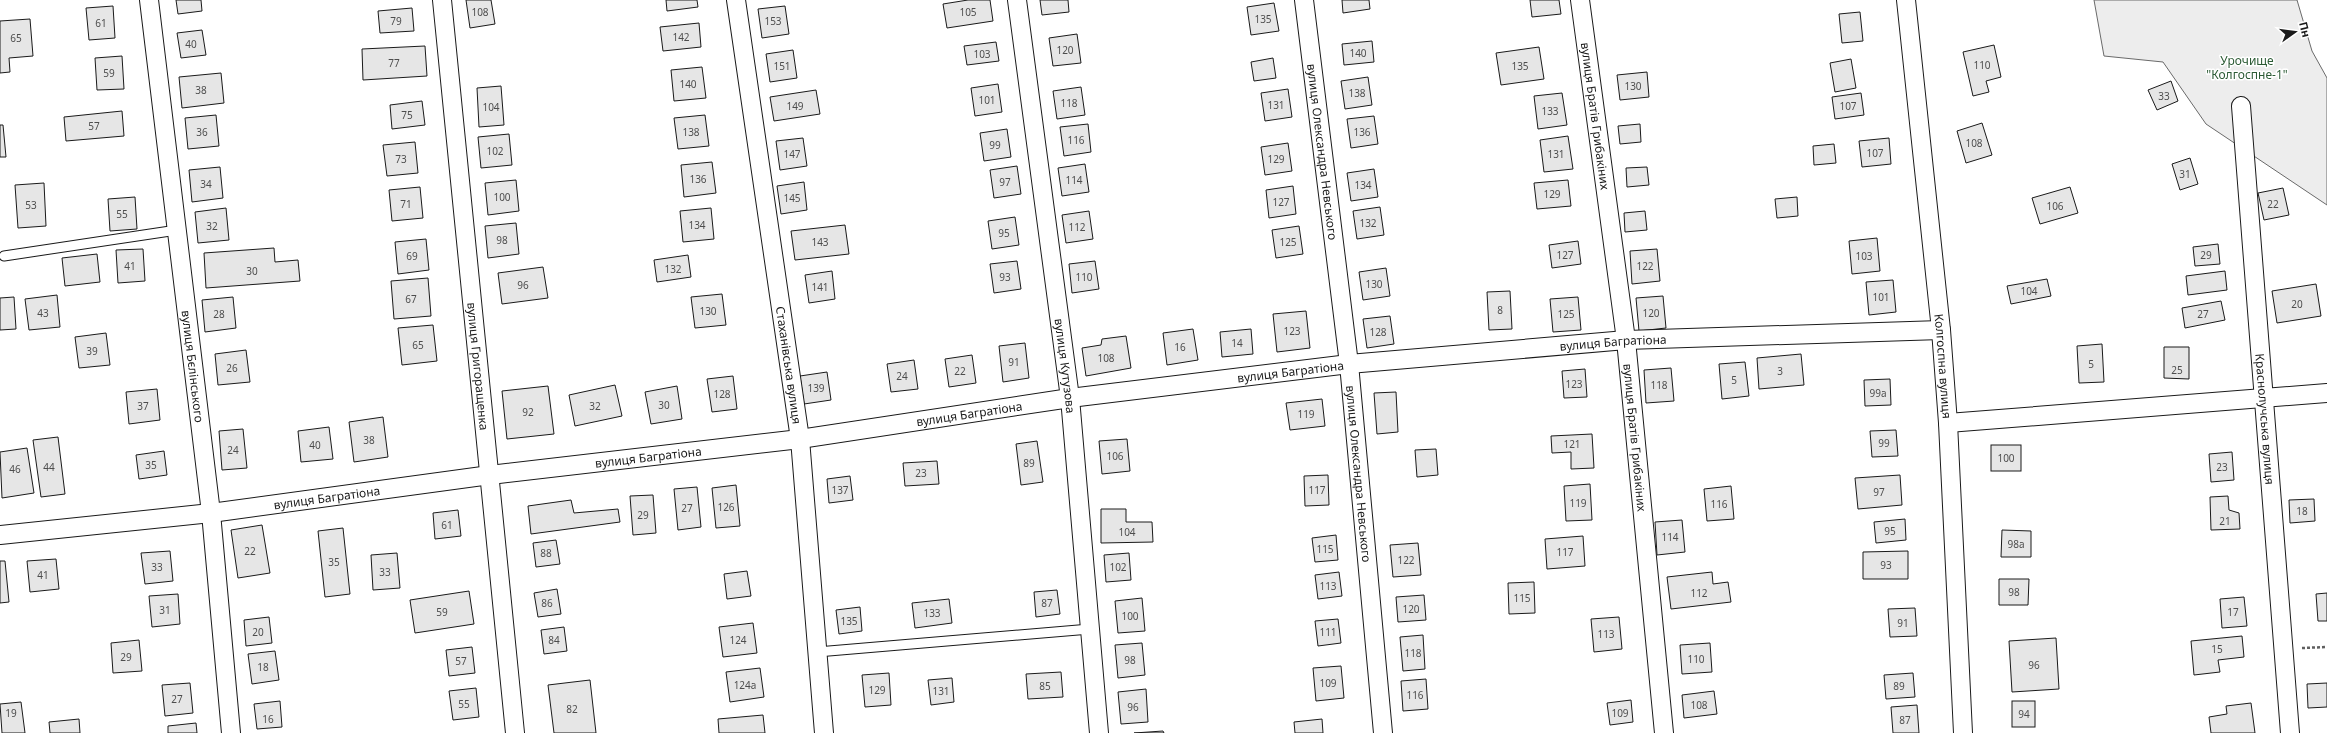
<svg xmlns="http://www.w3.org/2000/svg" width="2327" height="733" font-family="'Noto Sans',sans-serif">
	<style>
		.green { fill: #ededed; stroke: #6a6a6a }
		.building { fill: #e6e6e6; stroke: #1a1a1a }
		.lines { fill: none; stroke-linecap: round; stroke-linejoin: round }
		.service-casing { stroke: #1a1a1a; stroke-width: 11 }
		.minor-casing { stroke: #1a1a1a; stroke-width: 20 }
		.path { stroke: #5f5f5f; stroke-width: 2.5; stroke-dasharray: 3 2; stroke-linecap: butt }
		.service { stroke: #fff; stroke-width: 9 }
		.minor { stroke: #fff; stroke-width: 18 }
		.labels { text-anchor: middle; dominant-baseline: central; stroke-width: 3; stroke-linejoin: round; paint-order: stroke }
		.number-label { font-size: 10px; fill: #4d4d4d }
		.park-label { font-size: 12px; fill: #2b5a34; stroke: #fff }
		.street-label { font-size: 12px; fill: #1a1a1a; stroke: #fff }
	</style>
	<rect width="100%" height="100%" fill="#fff"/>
	<polygon class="green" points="2094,0 2297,0 2312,51 2327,78 2327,205 2206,124 2163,62 2104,56"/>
	<g class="building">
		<polygon points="176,0 201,0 202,11 178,14"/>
		<polygon points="466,0 491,0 495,24 470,28"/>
		<polygon points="666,0 697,0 698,7 667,11"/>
		<polygon points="968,0 990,0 993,21 947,28 943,4"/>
		<polygon points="1040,0 1068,0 1069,12 1042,15"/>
		<polygon points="1342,0 1369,0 1370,9 1343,13"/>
		<polygon points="1530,0 1559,0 1561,14 1532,17"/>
		<polygon points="1274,3 1279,31 1251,35 1247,7"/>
		<polygon points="113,6 115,38 89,40 86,8"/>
		<polygon points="785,6 789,34 762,38 758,9"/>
		<polygon points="412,8 414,31 380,33 378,11"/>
		<polygon points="1860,12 1863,41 1842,43 1839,14"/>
		<polygon points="30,19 33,56 9,58 10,72 0,73 0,21"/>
		<polygon points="699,23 701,47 663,51 660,27"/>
		<polygon points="202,30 206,55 181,58 177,33"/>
		<polygon points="1077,34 1081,63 1053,66 1049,38"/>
		<polygon points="1372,41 1374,62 1344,65 1342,44"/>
		<polygon points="996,42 999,61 967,65 964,46"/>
		<polygon points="1994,45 2001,77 1986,81 1989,92 1973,96 1963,52"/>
		<polygon points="425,46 427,76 363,80 362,49"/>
		<polygon points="1539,47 1544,79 1501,85 1496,53"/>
		<polygon points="793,50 797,78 770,82 766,54"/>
		<polygon points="122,56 124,89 97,90 95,58"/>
		<polygon points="1273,58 1276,78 1254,81 1251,62"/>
		<polygon points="1851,59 1856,88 1835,92 1830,63"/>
		<polygon points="702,67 706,98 674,101 671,70"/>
		<polygon points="1647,72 1649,97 1620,100 1617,75"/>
		<polygon points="221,73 224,103 182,108 179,77"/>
		<polygon points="1368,77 1372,105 1345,109 1341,81"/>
		<polygon points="2171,81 2178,101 2157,110 2148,90"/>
		<polygon points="998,84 1002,112 975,116 971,88"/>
		<polygon points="501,86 504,125 479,127 477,88"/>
		<polygon points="1081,87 1085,115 1057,119 1053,91"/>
		<polygon points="1288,89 1292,117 1265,121 1261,93"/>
		<polygon points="816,90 820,114 774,121 770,97"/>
		<polygon points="1562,93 1567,125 1538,129 1534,96"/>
		<polygon points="1861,93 1864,115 1835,119 1832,97"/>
		<polygon points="422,101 425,125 392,129 390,105"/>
		<polygon points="122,111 124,136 66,141 64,117"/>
		<polygon points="216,115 219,146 188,149 185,118"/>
		<polygon points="705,115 709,146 678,149 674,118"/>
		<polygon points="1374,116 1378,144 1351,148 1347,119"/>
		<polygon points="1982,123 1992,155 1966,163 1957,131"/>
		<polygon points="1088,124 1091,152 1064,156 1060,127"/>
		<polygon points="1640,124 1641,142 1620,144 1618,126"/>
		<polygon points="0,125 3,125 6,157 0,157"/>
		<polygon points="1007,129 1011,157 984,161 980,133"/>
		<polygon points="509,134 512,165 481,168 478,137"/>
		<polygon points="1568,136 1573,169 1544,172 1540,140"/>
		<polygon points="803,138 807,166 780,170 776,141"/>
		<polygon points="1889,138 1891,164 1862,167 1859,141"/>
		<polygon points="415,142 418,173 387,176 383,145"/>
		<polygon points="1288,143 1292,171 1265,175 1261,147"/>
		<polygon points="1834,144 1836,163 1814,165 1813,146"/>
		<polygon points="2190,158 2198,184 2180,190 2172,164"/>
		<polygon points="712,162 716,193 684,197 681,165"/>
		<polygon points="1085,164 1089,192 1062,196 1058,168"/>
		<polygon points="1017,166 1021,194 994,198 990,170"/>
		<polygon points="220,167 223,198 192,202 189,170"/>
		<polygon points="1647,167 1649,185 1627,187 1626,168"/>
		<polygon points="1374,169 1378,197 1351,201 1347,173"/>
		<polygon points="516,180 519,211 488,215 485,183"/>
		<polygon points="1568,180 1571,206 1537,209 1534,183"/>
		<polygon points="804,182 807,210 781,214 777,186"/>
		<polygon points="44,183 46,226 18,228 15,185"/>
		<polygon points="1293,186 1296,214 1269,218 1266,190"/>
		<polygon points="420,187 423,218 392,221 389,190"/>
		<polygon points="2070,187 2078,213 2040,224 2032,198"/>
		<polygon points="2283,188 2289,215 2264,220 2258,193"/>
		<polygon points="135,197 137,229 110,231 108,199"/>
		<polygon points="1797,197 1798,216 1777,218 1775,199"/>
		<polygon points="1380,207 1384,235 1357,239 1353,211"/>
		<polygon points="226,208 229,240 198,243 195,212"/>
		<polygon points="711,208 714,239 683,242 680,211"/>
		<polygon points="1089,211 1093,239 1066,243 1062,215"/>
		<polygon points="1645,211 1647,230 1625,232 1624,213"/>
		<polygon points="1015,217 1019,245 992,249 988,221"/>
		<polygon points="516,223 519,254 488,258 485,226"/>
		<polygon points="845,225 849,254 795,260 791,231"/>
		<polygon points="1299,226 1303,254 1276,258 1272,230"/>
		<polygon points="1877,238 1880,271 1852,274 1849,241"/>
		<polygon points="426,239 429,270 398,274 395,242"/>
		<polygon points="1578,241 1581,264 1552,268 1549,245"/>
		<polygon points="2218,244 2220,264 2195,266 2193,247"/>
		<polygon points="274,248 275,262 298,260 300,281 206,288 204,253"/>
		<polygon points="143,249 145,281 118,283 116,250"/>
		<polygon points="1657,249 1660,281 1632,284 1630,251"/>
		<polygon points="97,254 100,282 65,286 62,258"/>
		<polygon points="688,255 691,277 657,282 654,260"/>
		<polygon points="1017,261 1021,289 994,293 990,264"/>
		<polygon points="1095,261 1099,289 1072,293 1069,264"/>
		<polygon points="543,267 548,298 502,304 498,273"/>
		<polygon points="1386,268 1390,296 1363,300 1359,272"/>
		<polygon points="832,271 835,299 809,303 805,275"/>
		<polygon points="2225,271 2227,290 2188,295 2186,276"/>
		<polygon points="428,278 431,316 394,319 391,281"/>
		<polygon points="2047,279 2051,296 2011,304 2007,286"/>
		<polygon points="1893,280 1896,312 1869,315 1866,282"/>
		<polygon points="2316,284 2321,316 2277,323 2272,291"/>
		<polygon points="1510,291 1512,329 1489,330 1487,292"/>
		<polygon points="722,294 726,325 695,328 691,297"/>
		<polygon points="57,295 60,327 29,330 25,299"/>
		<polygon points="1663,296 1666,328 1639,331 1636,298"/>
		<polygon points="14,297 16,329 0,330 0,298"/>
		<polygon points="233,297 236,328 205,332 202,300"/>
		<polygon points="1578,297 1581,330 1553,332 1550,299"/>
		<polygon points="2221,301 2225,320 2185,328 2182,308"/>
		<polygon points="1306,311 1310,348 1277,352 1273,314"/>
		<polygon points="1390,316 1394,344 1367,348 1363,319"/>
		<polygon points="433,325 437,361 402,365 398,328"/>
		<polygon points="1193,329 1198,360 1167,365 1163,333"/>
		<polygon points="1251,329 1253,354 1222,357 1220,332"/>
		<polygon points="106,333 110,365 79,368 75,337"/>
		<polygon points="1126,336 1131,368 1086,376 1082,348 1101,345 1102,339"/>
		<polygon points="1025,343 1029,378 1003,382 999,346"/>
		<polygon points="2102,344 2104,382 2079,383 2077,346"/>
		<polygon points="2164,347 2189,347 2189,379 2164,378"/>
		<polygon points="246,350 250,382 218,385 215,354"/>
		<polygon points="1801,354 1804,385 1759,389 1757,358"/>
		<polygon points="972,355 976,383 949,387 945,359"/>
		<polygon points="914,360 918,389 891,392 887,364"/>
		<polygon points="1745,362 1749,396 1722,399 1719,364"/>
		<polygon points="1671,368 1674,401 1646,403 1644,370"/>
		<polygon points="1585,369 1587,397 1564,398 1562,371"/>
		<polygon points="827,372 831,400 804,404 800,376"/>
		<polygon points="733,376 737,409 712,412 707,379"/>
		<polygon points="1890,379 1891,405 1865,406 1864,380"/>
		<polygon points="615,385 622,416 575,426 569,395"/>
		<polygon points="548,386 554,434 507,439 502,391"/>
		<polygon points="677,386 682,419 651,424 645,392"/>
		<polygon points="157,389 160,420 129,424 126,392"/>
		<polygon points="1396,392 1398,432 1377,434 1374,393"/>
		<polygon points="1322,399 1325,426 1290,430 1286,403"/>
		<polygon points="383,417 388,457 354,462 349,422"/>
		<polygon points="329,427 333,459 301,462 298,431"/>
		<polygon points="243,429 247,468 222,470 219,431"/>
		<polygon points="1896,430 1898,456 1872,457 1870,431"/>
		<polygon points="1592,434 1594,468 1571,469 1571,452 1552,453 1551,436"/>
		<polygon points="58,437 65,494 41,497 33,440"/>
		<polygon points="1127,439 1130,471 1102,474 1099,441"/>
		<polygon points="1037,441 1043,482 1021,485 1016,444"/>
		<rect x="1991" y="445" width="30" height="26"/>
		<polygon points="27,448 34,493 2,498 0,452"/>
		<polygon points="1436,449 1438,475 1417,477 1415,450"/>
		<polygon points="164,451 167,475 139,479 136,455"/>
		<polygon points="2232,452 2234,480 2211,482 2209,454"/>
		<polygon points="937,461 939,484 905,486 903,463"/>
		<polygon points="1328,475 1329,505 1305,506 1304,476"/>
		<polygon points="1900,475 1902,505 1858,509 1855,478"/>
		<polygon points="850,476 853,500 829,503 827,479"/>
		<polygon points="1590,484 1592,520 1566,521 1564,486"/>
		<polygon points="736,485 740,526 716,528 712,488"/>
		<polygon points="1731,486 1734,519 1707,521 1704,489"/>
		<polygon points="697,487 701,527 678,530 674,489"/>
		<polygon points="653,495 656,533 633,535 630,496"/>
		<polygon points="2228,496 2229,510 2239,513 2240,529 2211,530 2210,497"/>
		<polygon points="2314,499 2315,521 2290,523 2289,500"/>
		<polygon points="571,500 574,513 618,509 620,522 531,534 528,506"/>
		<polygon points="1101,509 1126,509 1126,522 1152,522 1153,542 1101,543"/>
		<polygon points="458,510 461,536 435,539 433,513"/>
		<polygon points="1905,519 1906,540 1876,543 1874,522"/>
		<polygon points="1682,520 1685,552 1657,555 1655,522"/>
		<polygon points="262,525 270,573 238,578 231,530"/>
		<polygon points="343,528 350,594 325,597 318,531"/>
		<polygon points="2002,530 2031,531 2031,557 2001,557"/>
		<polygon points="1336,535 1338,560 1315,562 1312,538"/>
		<polygon points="1583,536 1585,566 1547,569 1545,539"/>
		<polygon points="556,540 560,564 536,567 533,543"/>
		<polygon points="1418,543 1421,575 1393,577 1390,545"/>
		<polygon points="170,551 173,581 145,584 141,553"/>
		<polygon points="1908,551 1908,579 1863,579 1863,552"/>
		<polygon points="397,553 400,588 373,590 371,555"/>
		<polygon points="1129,553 1131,580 1106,582 1104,555"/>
		<polygon points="56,559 59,589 30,592 27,561"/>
		<polygon points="0,561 5,561 9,602 0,603"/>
		<polygon points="747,571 751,596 727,599 724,574"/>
		<polygon points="1339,572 1342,596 1318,599 1315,575"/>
		<polygon points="1712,572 1713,584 1728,582 1731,602 1671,609 1667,577"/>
		<polygon points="1999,579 2029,579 2028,605 1999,605"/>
		<polygon points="1534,582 1535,613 1509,614 1508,583"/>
		<polygon points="557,589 561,614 538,617 534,593"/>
		<polygon points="1057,590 1060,614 1036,617 1034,592"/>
		<polygon points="469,591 474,624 415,633 410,600"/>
		<polygon points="2327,593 2327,621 2318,621 2316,594"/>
		<polygon points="178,594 180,624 152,627 149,596"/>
		<polygon points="1424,595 1426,620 1398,622 1396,597"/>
		<polygon points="2244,597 2247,626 2222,628 2220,599"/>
		<polygon points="1142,598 1145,631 1118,633 1115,601"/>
		<polygon points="949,599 952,623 915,628 912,603"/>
		<polygon points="860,607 862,631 839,634 836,610"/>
		<polygon points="1915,608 1917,636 1890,637 1888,609"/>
		<polygon points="269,617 272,643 246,646 244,620"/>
		<polygon points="1619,617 1622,649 1594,652 1591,619"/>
		<polygon points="1338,619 1341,643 1318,646 1315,621"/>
		<polygon points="753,623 757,653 723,657 719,627"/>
		<polygon points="564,627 567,651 544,654 541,630"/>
		<polygon points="1423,635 1425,669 1403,671 1400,637"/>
		<polygon points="2242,636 2244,657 2218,660 2220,672 2194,675 2191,641"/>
		<polygon points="2056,638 2059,689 2012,692 2009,641"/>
		<polygon points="139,640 142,671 113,673 111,643"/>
		<polygon points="1142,643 1145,675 1118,678 1115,645"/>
		<polygon points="1710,643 1712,672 1682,674 1680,645"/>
		<polygon points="472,647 475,673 449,676 446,650"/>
		<polygon points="275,651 279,680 252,684 248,654"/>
		<polygon points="1341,666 1344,698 1316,701 1313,668"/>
		<polygon points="760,668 764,697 730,702 726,672"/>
		<polygon points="1061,672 1063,697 1028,699 1026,674"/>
		<polygon points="889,673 891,705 865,707 862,675"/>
		<polygon points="1913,673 1915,697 1886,699 1884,675"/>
		<polygon points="952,678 954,702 931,705 928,680"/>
		<polygon points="1426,679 1428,709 1403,711 1401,681"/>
		<polygon points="590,680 596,733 554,733 548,685"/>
		<polygon points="190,683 193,713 165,716 162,685"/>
		<polygon points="2327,683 2327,707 2308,708 2307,684"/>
		<polygon points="476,688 479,717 453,720 449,691"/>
		<polygon points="1146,689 1148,722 1121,724 1118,692"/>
		<polygon points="1714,691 1717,714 1684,718 1682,695"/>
		<polygon points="1631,700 1633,722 1610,725 1607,703"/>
		<polygon points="280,701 282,727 257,729 254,704"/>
		<rect x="2012" y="701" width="23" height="26"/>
		<polygon points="21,702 25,733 2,733 0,704"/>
		<polygon points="2251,703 2255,733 2211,733 2209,717 2227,714 2226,706"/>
		<polygon points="1917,705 1919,733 1893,733 1891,707"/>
		<polygon points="763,715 765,733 719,733 718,719"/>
		<polygon points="79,719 80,733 50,733 49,722"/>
		<polygon points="1322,719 1323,733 1295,733 1294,722"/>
		<polygon points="196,723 197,733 168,733 168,726"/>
		<polygon points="1163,731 1164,733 1134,733"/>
	</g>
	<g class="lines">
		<defs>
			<g id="service">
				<polyline points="4,256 177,230"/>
				<polyline points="817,652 1090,629"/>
			</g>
			<g id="minor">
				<path id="s1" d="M 149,0 L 211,513 L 231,733"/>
				<path id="s2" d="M 442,0 L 515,733"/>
				<path id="s3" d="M 736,0 L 800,439 L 824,733"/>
				<path id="s4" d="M 1017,0 L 1070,398 L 1099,733"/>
				<path id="s5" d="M 1304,0 L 1349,364 L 1383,733"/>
				<path id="s6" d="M 1580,0 L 1626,340 L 1664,733"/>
				<path id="s7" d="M 1906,0 L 1941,330 L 1948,423 L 1963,733"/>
				<path id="s8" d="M 2241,106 L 2290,733"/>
				<polyline points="1948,423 2327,393"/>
				<path id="s9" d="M 0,535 L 211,513 L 490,475 L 800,439 L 1070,398 L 1349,364 L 1626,340 L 1941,330"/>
			</g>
		</defs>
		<use href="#service" class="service-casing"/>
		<use href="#minor" class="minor-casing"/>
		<polyline class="path" points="2302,648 2327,647"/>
		<use href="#service" class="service"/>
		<use href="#minor" class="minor"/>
	</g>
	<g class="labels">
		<g class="number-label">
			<text x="480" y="12">108</text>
			<text x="968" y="12">105</text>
			<text x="1263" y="19">135</text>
			<text x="396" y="21">79</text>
			<text x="773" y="21">153</text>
			<text x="101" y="23">61</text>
			<text x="681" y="37">142</text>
			<text x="16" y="38">65</text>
			<text x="191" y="44">40</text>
			<text x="1065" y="50">120</text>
			<text x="1358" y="53">140</text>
			<text x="982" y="54">103</text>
			<text x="394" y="63">77</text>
			<text x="1982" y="65">110</text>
			<text x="782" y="66">151</text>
			<text x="1520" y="66">135</text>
			<text x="109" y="73">59</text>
			<text x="688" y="84">140</text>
			<text x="1633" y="86">130</text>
			<text x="201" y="90">38</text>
			<text x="1357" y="93">138</text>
			<text x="2164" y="96">33</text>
			<text x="987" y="100">101</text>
			<text x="1069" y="103">118</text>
			<text x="1276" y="105">131</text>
			<text x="795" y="106">149</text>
			<text x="1848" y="106">107</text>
			<text x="491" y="107">104</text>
			<text x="1550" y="111">133</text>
			<text x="407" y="115">75</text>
			<text x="94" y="126">57</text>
			<text x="202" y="132">36</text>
			<text x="691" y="132">138</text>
			<text x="1362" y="132">136</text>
			<text x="1076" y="140">116</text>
			<text x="1974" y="143">108</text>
			<text x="995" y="145">99</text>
			<text x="495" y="151">102</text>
			<text x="1875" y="153">107</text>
			<text x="792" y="154">147</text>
			<text x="1556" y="154">131</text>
			<text x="401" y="159">73</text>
			<text x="1276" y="159">129</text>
			<text x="2185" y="174">31</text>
			<text x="698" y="179">136</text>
			<text x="1074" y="180">114</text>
			<text x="1005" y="182">97</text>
			<text x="206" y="184">34</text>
			<text x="1363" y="185">134</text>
			<text x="1552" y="194">129</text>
			<text x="502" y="197">100</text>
			<text x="792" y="198">145</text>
			<text x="1281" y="202">127</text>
			<text x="406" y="204">71</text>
			<text x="2273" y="204">22</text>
			<text x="31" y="205">53</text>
			<text x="2055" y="206">106</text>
			<text x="122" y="214">55</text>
			<text x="1368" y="223">132</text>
			<text x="697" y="225">134</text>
			<text x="212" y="226">32</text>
			<text x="1077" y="227">112</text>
			<text x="1004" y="233">95</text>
			<text x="502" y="240">98</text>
			<text x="820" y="242">143</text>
			<text x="1288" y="242">125</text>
			<text x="1565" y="255">127</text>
			<text x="2206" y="255">29</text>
			<text x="412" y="256">69</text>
			<text x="1864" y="256">103</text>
			<text x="130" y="266">41</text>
			<text x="1645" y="266">122</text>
			<text x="673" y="269">132</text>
			<text x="252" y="271">30</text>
			<text x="1005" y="277">93</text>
			<text x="1084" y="277">110</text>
			<text x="1374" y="284">130</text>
			<text x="523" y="285">96</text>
			<text x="820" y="287">141</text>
			<text x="2029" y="291">104</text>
			<text x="1881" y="297">101</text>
			<text x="411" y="299">67</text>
			<text x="2297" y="304">20</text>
			<text x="1500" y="310">8</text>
			<text x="708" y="311">130</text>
			<text x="43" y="313">43</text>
			<text x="1651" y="313">120</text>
			<text x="219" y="314">28</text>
			<text x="1566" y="314">125</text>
			<text x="2203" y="314">27</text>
			<text x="1292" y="331">123</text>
			<text x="1378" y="332">128</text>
			<text x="1237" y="343">14</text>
			<text x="418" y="345">65</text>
			<text x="1180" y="347">16</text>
			<text x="92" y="351">39</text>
			<text x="1106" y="358">108</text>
			<text x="1014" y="362">91</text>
			<text x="2091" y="364">5</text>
			<text x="232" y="368">26</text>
			<text x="2177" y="370">25</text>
			<text x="960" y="371">22</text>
			<text x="1780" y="371">3</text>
			<text x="902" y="376">24</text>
			<text x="1734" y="380">5</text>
			<text x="1574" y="384">123</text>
			<text x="1659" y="385">118</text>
			<text x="816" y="388">139</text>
			<text x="1878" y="393">99а</text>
			<text x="722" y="394">128</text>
			<text x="664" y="405">30</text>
			<text x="143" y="406">37</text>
			<text x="595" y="406">32</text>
			<text x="528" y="412">92</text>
			<text x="1306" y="414">119</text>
			<text x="369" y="440">38</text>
			<text x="1884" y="443">99</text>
			<text x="1572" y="444">121</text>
			<text x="315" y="445">40</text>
			<text x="233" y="450">24</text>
			<text x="1115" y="456">106</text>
			<text x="2006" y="458">100</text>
			<text x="1029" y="463">89</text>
			<text x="151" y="465">35</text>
			<text x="49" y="467">44</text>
			<text x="2222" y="467">23</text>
			<text x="15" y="469">46</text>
			<text x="921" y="473">23</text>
			<text x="840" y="490">137</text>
			<text x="1317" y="490">117</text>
			<text x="1879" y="492">97</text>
			<text x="1578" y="503">119</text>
			<text x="1719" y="504">116</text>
			<text x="726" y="507">126</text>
			<text x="687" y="508">27</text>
			<text x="2302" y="511">18</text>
			<text x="643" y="515">29</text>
			<text x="2225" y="521">21</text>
			<text x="447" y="525">61</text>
			<text x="1890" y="531">95</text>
			<text x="1127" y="532">104</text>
			<text x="1670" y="537">114</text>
			<text x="2016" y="544">98а</text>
			<text x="1325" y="549">115</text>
			<text x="250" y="551">22</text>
			<text x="1565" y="552">117</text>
			<text x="546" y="553">88</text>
			<text x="1406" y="560">122</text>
			<text x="334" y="562">35</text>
			<text x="1886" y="565">93</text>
			<text x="157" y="567">33</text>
			<text x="1118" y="567">102</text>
			<text x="385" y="572">33</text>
			<text x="43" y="575">41</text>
			<text x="1328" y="586">113</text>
			<text x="2014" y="592">98</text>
			<text x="1699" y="593">112</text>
			<text x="1522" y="598">115</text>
			<text x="547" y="603">86</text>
			<text x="1047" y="603">87</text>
			<text x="1411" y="609">120</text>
			<text x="165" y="610">31</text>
			<text x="442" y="612">59</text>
			<text x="2233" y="612">17</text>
			<text x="932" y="613">133</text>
			<text x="1130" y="616">100</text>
			<text x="849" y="621">135</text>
			<text x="1903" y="623">91</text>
			<text x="258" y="632">20</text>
			<text x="1328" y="632">111</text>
			<text x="1606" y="634">113</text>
			<text x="554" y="640">84</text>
			<text x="738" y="640">124</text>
			<text x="2217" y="649">15</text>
			<text x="1413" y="653">118</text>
			<text x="126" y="657">29</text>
			<text x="1696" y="659">110</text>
			<text x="1130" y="660">98</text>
			<text x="461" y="661">57</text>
			<text x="2034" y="665">96</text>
			<text x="263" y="667">18</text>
			<text x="1328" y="683">109</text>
			<text x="745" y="685">124а</text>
			<text x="1045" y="686">85</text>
			<text x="1899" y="686">89</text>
			<text x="877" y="690">129</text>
			<text x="941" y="691">131</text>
			<text x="1415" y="695">116</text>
			<text x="177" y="699">27</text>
			<text x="464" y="704">55</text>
			<text x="1699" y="705">108</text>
			<text x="1133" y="707">96</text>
			<text x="572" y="709">82</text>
			<text x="11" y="713">19</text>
			<text x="1620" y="713">109</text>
			<text x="2024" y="714">94</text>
			<text x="268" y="719">16</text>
			<text x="1905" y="720">87</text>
		</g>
		<g class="park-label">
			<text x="2247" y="60">Урочище<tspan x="2247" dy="14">"Колгоспне-1"</tspan></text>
		</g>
		<g class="street-label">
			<text stroke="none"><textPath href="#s6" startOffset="117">вулиця Братів Грибакіних</textPath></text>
			<text stroke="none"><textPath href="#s5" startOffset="153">вулиця Олександра Невського</textPath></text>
			<text stroke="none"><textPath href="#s9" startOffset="1625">вулиця Багратіона</textPath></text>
			<text stroke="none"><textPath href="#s3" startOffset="369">Стаханівська вулиця</textPath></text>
			<text stroke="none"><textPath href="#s1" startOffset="369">вулиця Бєлінського</textPath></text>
			<text stroke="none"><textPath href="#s2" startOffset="368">вулиця Григоращенка</textPath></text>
			<text stroke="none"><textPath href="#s4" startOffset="369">вулиця Кутузова</textPath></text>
			<text stroke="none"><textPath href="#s7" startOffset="368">Колгоспна вулиця</textPath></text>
			<text stroke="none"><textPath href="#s9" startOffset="1301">вулиця Багратіона</textPath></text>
			<text stroke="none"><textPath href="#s9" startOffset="977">вулиця Багратіона</textPath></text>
			<text stroke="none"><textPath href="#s8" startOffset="314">Краснолучська вулиця</textPath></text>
			<text stroke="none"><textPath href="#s6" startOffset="441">вулиця Братів Грибакіних</textPath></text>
			<text stroke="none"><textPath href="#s9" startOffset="653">вулиця Багратіона</textPath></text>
			<text stroke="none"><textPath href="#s5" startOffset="477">вулиця Олександра Невського</textPath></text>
			<text stroke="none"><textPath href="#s9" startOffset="329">вулиця Багратіона</textPath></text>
		</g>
	</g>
	<g transform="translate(2295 32) rotate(76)" stroke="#ffffff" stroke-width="3" paint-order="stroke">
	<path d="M0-3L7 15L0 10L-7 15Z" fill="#1a1a1a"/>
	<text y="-6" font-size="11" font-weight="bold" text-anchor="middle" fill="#1a1a1a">Пн</text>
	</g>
</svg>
